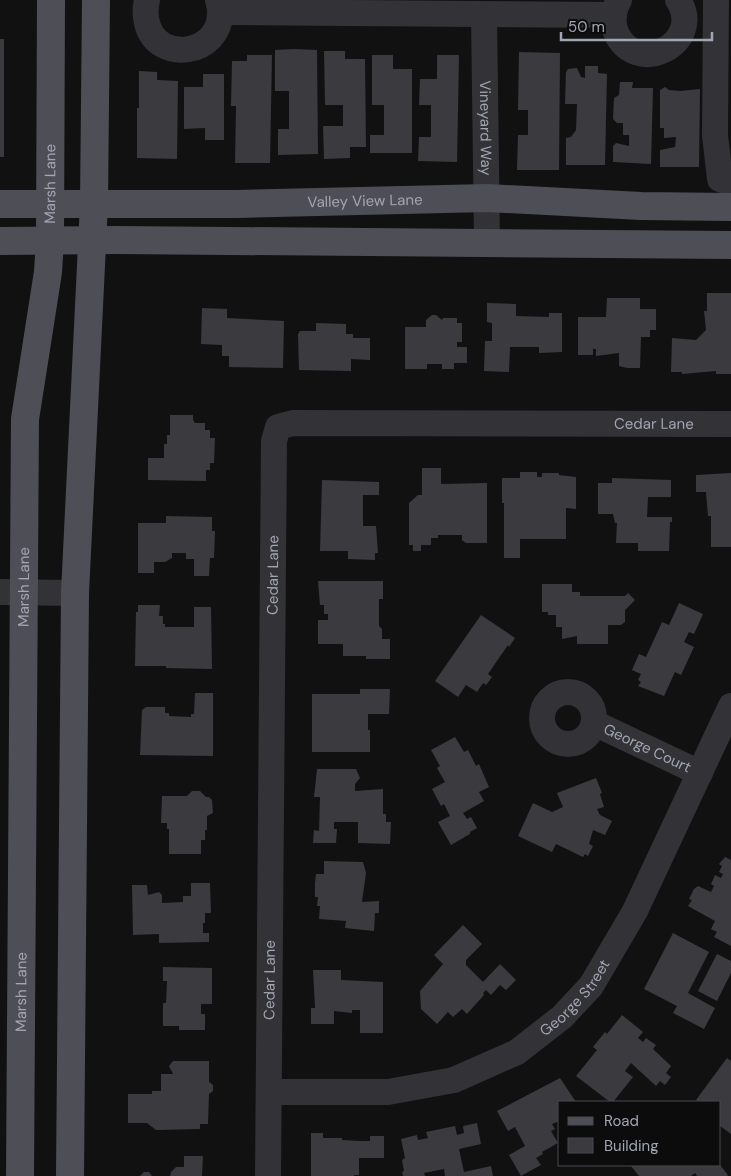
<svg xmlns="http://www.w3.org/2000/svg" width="731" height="1176" font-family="'DM Sans',sans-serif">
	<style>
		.building { fill: #3b3b3f }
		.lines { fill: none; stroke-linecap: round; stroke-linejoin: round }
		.minor { stroke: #323237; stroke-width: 26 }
		.major { stroke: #4e4f56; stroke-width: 28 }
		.labels { text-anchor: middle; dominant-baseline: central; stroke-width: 4.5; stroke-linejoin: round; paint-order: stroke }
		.street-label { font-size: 15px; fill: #a2a6b3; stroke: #0c0c0d }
	</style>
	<rect width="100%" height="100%" fill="#111112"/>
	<g class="building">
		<rect x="0" y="39" width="4" height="118"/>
		<polygon points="294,49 317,50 318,154 278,155 278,129 289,129 289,91 275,91 275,50"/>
		<polygon points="324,51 345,51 345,59 365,59 366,147 350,147 350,158 324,159 323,126 343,126 343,105 325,105"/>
		<polygon points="519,52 560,53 559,170 517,170 518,135 528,135 528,110 518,110"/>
		<polygon points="247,55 272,55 270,163 235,163 236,106 231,106 232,61 247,61"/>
		<polygon points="372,55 393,55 393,69 412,69 412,153 370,153 370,135 384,135 384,105 372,105"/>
		<polygon points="437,55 459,55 457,162 418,161 419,137 431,137 431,105 419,105 420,79 437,79"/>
		<polygon points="585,66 598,66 598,73 607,74 605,165 566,165 566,138 571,137 576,130 577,104 565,104 566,72 568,69 577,68 581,77 585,78"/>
		<polygon points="139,71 157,72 157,80 178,81 177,159 137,158 137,108 139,108"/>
		<polygon points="203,74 224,74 224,140 205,140 205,128 184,129 184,87 203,87"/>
		<polygon points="620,82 633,82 632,88 653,88 651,164 613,162 613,146 616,143 629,146 629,135 623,135 623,123 617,123 613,119 614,98 619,95"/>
		<polygon points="665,87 669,90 680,91 700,89 699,167 660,167 660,150 675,147 676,137 664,138 664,128 660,128 660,90"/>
		<polygon points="707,293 731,293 731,374 716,374 716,371 682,374 682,372 671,372 672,338 696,340 706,330 704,311 707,311"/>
		<polygon points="607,298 640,298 640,309 656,309 656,330 650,330 650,337 641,337 640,368 627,368 619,366 619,353 596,356 596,349 593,349 593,355 578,355 578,317 606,317"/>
		<polygon points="487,303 516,304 516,316 549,317 549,313 562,313 562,352 539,353 539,347 510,347 509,372 484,371 485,341 492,341 492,323 487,322"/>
		<polygon points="202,308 227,309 227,318 284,321 283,368 229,367 229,356 222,356 222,345 201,344"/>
		<polygon points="432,315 436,315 442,320 443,318 457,318 457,323 462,323 462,342 457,342 457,347 467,347 467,363 454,363 454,369 442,369 442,364 427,364 427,369 405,369 405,327 426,327 426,320"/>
		<polygon points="316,323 346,324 346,334 353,334 353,338 370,338 370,360 351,359 351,371 299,370 298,334 300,331 316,331"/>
		<polygon points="170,415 193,415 193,420 195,423 205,423 205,430 210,430 210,438 215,438 214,463 210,463 210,470 206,470 206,481 148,480 148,458 164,458 164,444 167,444 167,435 170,435"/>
		<polygon points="422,468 441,468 441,484 487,483 487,543 466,543 462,540 462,535 438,535 438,538 431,538 431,545 421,545 421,551 413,551 413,545 409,545 409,503 418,495 422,495"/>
		<polygon points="520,472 537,472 537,477 542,477 542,473 559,473 559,475 576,477 576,509 566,508 566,539 520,539 520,558 504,558 504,503 502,503 502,478 520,478"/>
		<polygon points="731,473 731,547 711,547 711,516 708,516 706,492 696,492 696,475"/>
		<polygon points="612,478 671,480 671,497 648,497 647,517 672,517 672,522 670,522 669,551 638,551 638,543 616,543 617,523 615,523 613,514 598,514 598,483 612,483"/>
		<polygon points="322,480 379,482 379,495 363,495 363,526 376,526 378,553 375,553 375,560 348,559 348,551 320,551"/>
		<polygon points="166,516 212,517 212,531 215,531 214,558 210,558 209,576 194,576 194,559 186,559 186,553 172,553 172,558 165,562 154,562 154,573 138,573 138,523 166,523"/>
		<polygon points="318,581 383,581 383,599 379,599 379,626 382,629 382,639 390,639 390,659 366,659 366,656 343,656 343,644 318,644 318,620 328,620 328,614 324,614 324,605 320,605"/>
		<polygon points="542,584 572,584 572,592 580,592 580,596 625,596 628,593 635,600 625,610 625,622 621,625 608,625 608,644 577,644 577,636 562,639 562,627 556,627 556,615 548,615 548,612 542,612"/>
		<polygon points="679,603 703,614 694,634 689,632 684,642 694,647 681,675 675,672 664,696 638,686 641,682 638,680 641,674 632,670 639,654 646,657 662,622 669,625"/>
		<polygon points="138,605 160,605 159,616 163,616 163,624 165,624 165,627 194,627 194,607 211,607 212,669 166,668 166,666 135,666 136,612 138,612"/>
		<polygon points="481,615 515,638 509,647 508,645 488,674 492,677 486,685 483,683 477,692 466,685 458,697 435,681"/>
		<polygon points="360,689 390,689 389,714 368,714 368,730 370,730 370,752 312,752 312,694 360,694"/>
		<polygon points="195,693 213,693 213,756 140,755 142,710 146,707 165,707 165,713 169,713 169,716 191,717 191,714 194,714"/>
		<polygon points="455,737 464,752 468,750 476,766 479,764 489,787 479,792 484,801 463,813 467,819 471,817 477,828 470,832 470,834 451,845 438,822 450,816 444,804 441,806 432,789 445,782 437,768 440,766 431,750"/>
		<polygon points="317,769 356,769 360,778 355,784 355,791 383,789 383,814 386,814 386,822 391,822 390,844 358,843 358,822 334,822 334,829 337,829 336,843 313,843 314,830 319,831 320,797 314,797"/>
		<polygon points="596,778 602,793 600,794 604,807 597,809 600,815 612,821 605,835 593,830 589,844 593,846 588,856 585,854 583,857 556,844 552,852 518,836 533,803 552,812 563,807 557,793"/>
		<polygon points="192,791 200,791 206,797 209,797 212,800 213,813 207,816 207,830 205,830 205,840 201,840 201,854 169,854 169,829 167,829 167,823 161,823 162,796 187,796"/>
		<polygon points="725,857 731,860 731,946 714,937 717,932 711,929 715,921 688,906 692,900 689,899 694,889 698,886 711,892 714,886 711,884 715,875 721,878 723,874 719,872 722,866 719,864"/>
		<polygon points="324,861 363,862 366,873 362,902 379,901 379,913 375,913 374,931 345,928 346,921 319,919 320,906 317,906 318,897 315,897 315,883 316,874 324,874"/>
		<polygon points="191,883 210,883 211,913 205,913 205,923 203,923 203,933 209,933 209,942 159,943 159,934 133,935 132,885 147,885 148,895 159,892 162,895 162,903 183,902 183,896 191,896"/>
		<polygon points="463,925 482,944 466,960 466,965 483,982 500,964 516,980 506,990 500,985 491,995 486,990 483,993 484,995 467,1014 462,1009 453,1017 448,1012 437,1024 421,1009 420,991 443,964 434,955"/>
		<polygon points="673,933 709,952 688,993 715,1008 704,1029 673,1013 677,1006 644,989"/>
		<polygon points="717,954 731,961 731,973 717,1001 698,991"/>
		<polygon points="163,967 212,968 212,1004 201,1004 201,1014 205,1014 205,1030 179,1030 179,1026 163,1026 163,1003 166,1003 167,981 163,981"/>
		<polygon points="313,970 341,970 341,980 383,982 383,1033 360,1033 360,1010 352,1010 352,1013 334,1011 334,1024 311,1024 311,1008 315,1008"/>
		<polygon points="622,1015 643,1032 638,1038 643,1042 646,1038 656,1045 653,1049 671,1066 666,1073 671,1077 665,1085 660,1081 656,1086 631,1063 625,1071 633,1077 613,1102 610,1102 576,1076 597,1050 593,1047 605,1032 607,1034"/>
		<polygon points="727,1058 731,1061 731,1134 720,1126 720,1102 699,1102 696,1100"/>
		<polygon points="173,1061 209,1061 209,1082 213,1085 213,1091 209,1094 208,1124 200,1124 200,1129 156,1130 147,1123 128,1123 128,1094 152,1094 152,1091 161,1091 161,1074 173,1074 169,1066"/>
		<polygon points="560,1078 576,1102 560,1102 560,1121 552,1124 555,1129 551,1131 558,1143 542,1152 543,1154 536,1158 541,1165 521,1176 509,1155 525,1146 515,1127 508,1131 497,1111"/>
		<polygon points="477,1123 481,1144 459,1149 464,1172 491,1166 493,1176 445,1176 444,1169 424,1173 425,1176 403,1176 402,1172 404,1171 402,1160 405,1158 401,1139 417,1135 418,1140 428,1138 426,1132 455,1126 457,1135 464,1133 463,1126"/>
		<polygon points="311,1133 323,1133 323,1138 342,1138 342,1140 359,1141 370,1141 370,1136 384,1136 384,1158 359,1158 359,1175 354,1175 354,1176 311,1176"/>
		<polygon points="184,1156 203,1156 202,1176 170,1176 171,1172 176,1167 184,1167"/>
		<polygon points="633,1165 720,1165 728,1175 727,1176 697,1176 695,1173 691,1176 639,1176 631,1166"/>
		<polygon points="144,1172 149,1172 152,1176 140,1176"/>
	</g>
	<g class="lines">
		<g class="minor">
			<path d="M 147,0 C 145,8 145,15 147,23 C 157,65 222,55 220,11 C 220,8 219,4 218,0"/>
			<path d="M 619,0 C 614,8 612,20 615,30 C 634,80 706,43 678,0"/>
			<polyline points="716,0 715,135 720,179 731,183"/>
			<polyline points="220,12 614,15"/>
			<path id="s1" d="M 484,14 L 487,243"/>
			<polyline points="0,592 75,593"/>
			<circle cx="568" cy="718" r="26"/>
			<path id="s2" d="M 594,723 L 700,773"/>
			<path id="s3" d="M 270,1092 L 388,1092 L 454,1080 L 517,1052 L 562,1017 L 591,986 L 635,911 L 731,706"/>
			<path id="s4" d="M 268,1176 L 274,441 L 278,427 L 293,423 L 731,424"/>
		</g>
		<g class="major">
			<path id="s5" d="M 0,204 L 236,204 L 487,198 L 641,206 L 731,207"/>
			<polyline points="0,241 116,240 731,245"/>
			<path id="s6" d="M 20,1176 L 25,419 L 48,272 L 50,240 L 51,0"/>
			<polyline points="70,1176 75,593 94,204 96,0"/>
		</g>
	</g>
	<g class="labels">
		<g class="street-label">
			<text stroke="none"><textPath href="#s1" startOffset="114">Vineyard Way</textPath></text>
			<text stroke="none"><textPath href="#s6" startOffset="994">Marsh Lane</textPath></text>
			<text stroke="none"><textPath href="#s5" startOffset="365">Valley View Lane</textPath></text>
			<text stroke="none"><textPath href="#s4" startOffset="1126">Cedar Lane</textPath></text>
			<text stroke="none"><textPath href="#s4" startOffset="601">Cedar Lane</textPath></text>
			<text stroke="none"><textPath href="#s6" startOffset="589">Marsh Lane</textPath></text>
			<text stroke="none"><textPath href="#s2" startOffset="59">George Court</textPath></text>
			<text stroke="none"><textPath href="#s4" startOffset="196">Cedar Lane</textPath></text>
			<text stroke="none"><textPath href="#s6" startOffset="184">Marsh Lane</textPath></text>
			<text stroke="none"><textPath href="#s3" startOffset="334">George Street</textPath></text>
		</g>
	</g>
	<rect x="558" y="1101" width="162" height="65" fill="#0c0c0d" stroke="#484a4f"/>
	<rect x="568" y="1117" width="25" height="8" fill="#4e4f56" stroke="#484a4f"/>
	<text x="604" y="1126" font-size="15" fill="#a2a6b3">Road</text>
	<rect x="568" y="1138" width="25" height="15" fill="#3b3b3f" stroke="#484a4f"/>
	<text x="604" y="1151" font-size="15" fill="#a2a6b3">Building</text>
	<path d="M561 32v8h151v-8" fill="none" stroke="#a2a6b3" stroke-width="2.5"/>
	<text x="568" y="32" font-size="15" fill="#a2a6b3" stroke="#0c0c0d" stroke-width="4" paint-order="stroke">50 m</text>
</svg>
